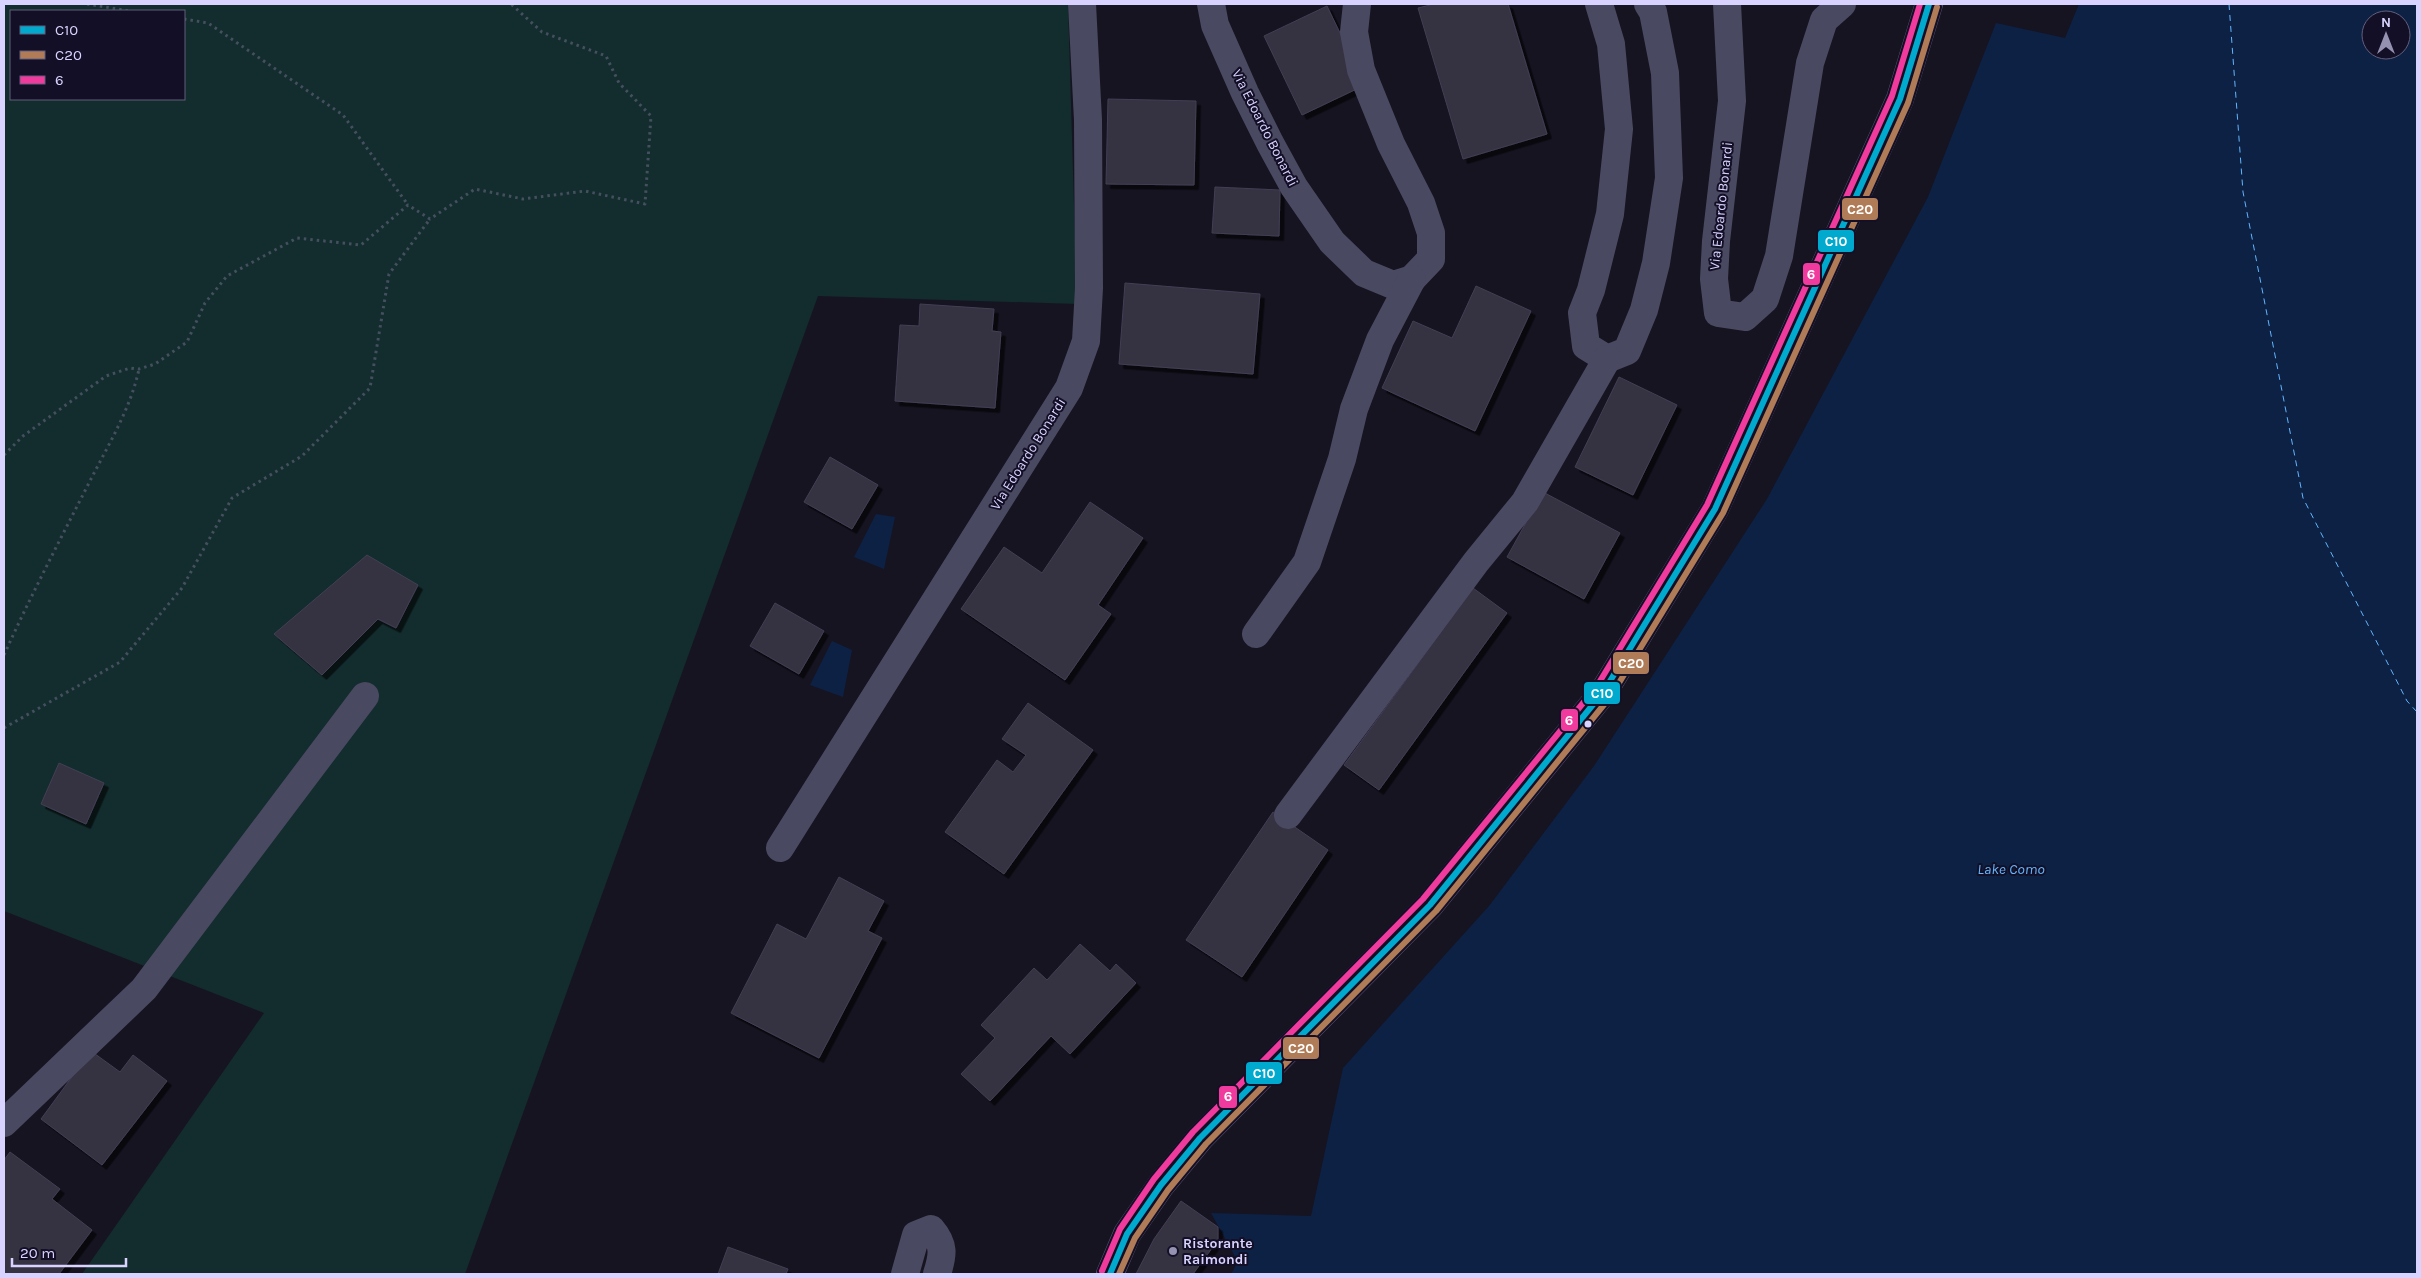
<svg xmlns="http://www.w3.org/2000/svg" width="2421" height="1278" font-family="Karla,sans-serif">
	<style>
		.green { fill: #132c2d; fill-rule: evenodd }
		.water { fill: #0d2144; fill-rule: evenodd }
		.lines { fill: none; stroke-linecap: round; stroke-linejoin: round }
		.ferry { stroke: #62b6ff; stroke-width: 1; stroke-dasharray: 6 5; stroke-linecap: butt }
		.building { fill: #343243; stroke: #433f54; filter: url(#shadow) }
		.path { stroke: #44505f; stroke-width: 3; stroke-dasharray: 2.5 4; stroke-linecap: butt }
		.minor { stroke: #4a4962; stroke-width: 28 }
		.major { stroke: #5e5373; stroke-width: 28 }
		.bus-1-casing { stroke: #130f26; stroke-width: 10 }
		.bus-2-casing { stroke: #130f26; stroke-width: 10 }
		.bus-3-casing { stroke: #130f26; stroke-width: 10 }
		.bus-1 { stroke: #00a9ce; stroke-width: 6 }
		.bus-2 { stroke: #b07c57; stroke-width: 6 }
		.bus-3 { stroke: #f13a9d; stroke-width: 6 }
		.bus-dot { fill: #d9d4ff; stroke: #130f26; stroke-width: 2 }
		.poi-dot { fill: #9591b1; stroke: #130f26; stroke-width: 2 }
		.labels { text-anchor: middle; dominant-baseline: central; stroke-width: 4; stroke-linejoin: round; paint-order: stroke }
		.street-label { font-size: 14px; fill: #d9d4ff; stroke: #130f26 }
		.poi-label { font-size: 14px; font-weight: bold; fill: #d9d4ff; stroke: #130f26; text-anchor: start }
		.water-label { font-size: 15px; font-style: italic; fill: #62b6ff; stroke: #130f26 }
		.line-badge { stroke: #130f26; stroke-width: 2 }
		.badge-label { font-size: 14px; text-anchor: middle; font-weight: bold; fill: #fff }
	</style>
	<defs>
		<filter id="shadow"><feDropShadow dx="4.5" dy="4.5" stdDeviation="0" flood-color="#0009"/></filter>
	</defs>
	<rect width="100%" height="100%" fill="#161421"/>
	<path class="green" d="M 4,4 L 1068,4 L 1077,304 L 818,296 L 465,1274 L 82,1274 L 264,1013 L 4,911 ZM 11,11 L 184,11 L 184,99 L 11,99 Z"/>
	<g class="water">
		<path d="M 2079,4 L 2417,4 L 2417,1274 L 1231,1274 L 1238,1262 L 1211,1213 L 1311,1216 L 1343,1068 L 1489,906 L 1594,766 L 1767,499 L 1928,197 L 1996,23 L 2065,38 ZM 2371,20 L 2401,20 L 2401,50 L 2371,50 Z"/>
		<polygon points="876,514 895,517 884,569 854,557"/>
		<polygon points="832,641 852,650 843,697 810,685"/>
	</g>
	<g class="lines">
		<polyline class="ferry" points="2229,4 2243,192 2303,498 2407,701 2417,712"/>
	</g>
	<g class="building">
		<polygon points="1434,4 1508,4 1547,134 1463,159 1418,8"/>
		<polygon points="1327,6 1365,85 1302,115 1264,36"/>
		<polygon points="1108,99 1196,101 1194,185 1106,184"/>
		<polygon points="1215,187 1280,190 1279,236 1212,233"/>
		<polygon points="1125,283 1260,294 1253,374 1119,364"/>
		<polygon points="1476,286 1531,311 1475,431 1382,388 1413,321 1452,338"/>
		<polygon points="920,304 994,309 992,331 1001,332 995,408 895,401 900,325 919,326"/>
		<polygon points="1619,377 1677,405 1633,495 1575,467"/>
		<polygon points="830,457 878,485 852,529 804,502"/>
		<polygon points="1543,492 1620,533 1584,599 1507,557"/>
		<polygon points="1090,502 1143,538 1098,605 1111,614 1065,680 961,609 1004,547 1042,573"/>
		<polygon points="367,555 418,585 396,628 378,619 322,675 274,634"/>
		<polygon points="1473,588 1507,613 1379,790 1344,765"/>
		<polygon points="775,603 824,631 799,674 750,646"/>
		<polygon points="1028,703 1093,750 1004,874 945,832 997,760 1013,772 1026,755 1002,739"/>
		<polygon points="59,763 104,783 86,824 41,804"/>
		<polygon points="1273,812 1328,850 1242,977 1186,940"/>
		<polygon points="839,877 884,901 868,931 882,938 819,1058 731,1013 777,924 806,939"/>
		<polygon points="1080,944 1110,971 1116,964 1136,983 1070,1054 1051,1036 990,1101 961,1074 995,1038 981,1025 1034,968 1047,980"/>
		<polygon points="91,1051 120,1072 133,1055 167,1081 102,1165 41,1119"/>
		<polygon points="10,1152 60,1189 52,1199 92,1230 59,1274 4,1274 4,1160"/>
		<polygon points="1181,1201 1218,1227 1218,1240 1193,1274 1136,1274 1154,1239"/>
		<polygon points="728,1247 788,1269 786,1274 718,1274"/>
	</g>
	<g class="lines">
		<g class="path">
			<polyline points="87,4 130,11"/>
			<polyline points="184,19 208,23 343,115 408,205"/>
			<polyline points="4,455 23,436 106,376 130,368 139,369 155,364 187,342 205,303 227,276 297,238 361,245 408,205 430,219 475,189 523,199 585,191 645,204 651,116 619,83 606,56 542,32 511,4"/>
			<path d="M 4,655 C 31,595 62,536 92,477 C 110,442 131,407 139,369"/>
			<polyline points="4,728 120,662 182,588 232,498 302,456 370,388 389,274 430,219"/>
		</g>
		<g class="minor">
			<polyline points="1211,4 1215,25 1245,93 1270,143 1294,187 1332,242 1364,273 1393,285 1412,279 1431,259 1431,233 1421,203 1391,144 1361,70 1354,32 1357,4"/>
			<polyline points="1599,4 1611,44 1619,129 1610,214 1591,290 1582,313 1586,346 1607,359 1627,351 1644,310 1656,263 1669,178 1665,73 1653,12 1648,4"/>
			<polyline points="1727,4 1732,101 1716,241 1714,279 1718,313 1745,317 1765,299 1779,256 1810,63 1824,20 1842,4"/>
			<polyline points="1256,634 1307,562 1342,459 1354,409 1380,340 1412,279"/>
			<polyline points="1288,815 1476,562 1525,502 1607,359"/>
			<polyline points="780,848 1069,388 1086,341 1089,288 1088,120 1082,4"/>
			<polyline points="4,1123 144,989 365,696"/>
			<path d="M 905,1274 L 916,1235 L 931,1229 C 945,1245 943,1255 937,1274"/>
		</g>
		<polyline class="major" points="1110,1274 1127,1234 1161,1185 1200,1138 1430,905 1604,691 1715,509 1900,99 1929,4"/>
		<defs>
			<polyline id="bus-1" points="1110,1274 1127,1234 1161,1185 1200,1138 1430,905 1604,691 1715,509 1900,99 1929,4"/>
			<polyline id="bus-2" points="1119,1274 1135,1238 1168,1190 1206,1144 1436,911 1611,696 1723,513 1908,103 1937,7"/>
			<polyline id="bus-3" points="1102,1271 1120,1229 1154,1179 1193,1132 1423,899 1597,686 1707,505 1892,96 1920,4"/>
		</defs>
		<use href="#bus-1" class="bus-1-casing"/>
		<use href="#bus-2" class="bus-2-casing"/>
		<use href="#bus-3" class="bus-3-casing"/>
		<use href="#bus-1" class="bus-1"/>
		<use href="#bus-2" class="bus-2"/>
		<use href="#bus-3" class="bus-3"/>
	</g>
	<circle class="bus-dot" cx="1588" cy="724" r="4.5"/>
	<circle class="poi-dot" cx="1173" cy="1251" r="5"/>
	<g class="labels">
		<g class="street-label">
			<text transform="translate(1265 128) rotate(63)">Via Edoardo Bonardi</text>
			<text transform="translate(1721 206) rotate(-84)">Via Edoardo Bonardi</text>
			<text transform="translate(1028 454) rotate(-58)">Via Edoardo Bonardi</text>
		</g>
		<g class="poi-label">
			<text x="1183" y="1243">Ristorante<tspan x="1183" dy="16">Raimondi</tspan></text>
		</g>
		<g class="water-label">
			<text x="2011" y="869">Lake Como</text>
		</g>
	</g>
	<g class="line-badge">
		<rect x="1841" y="197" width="38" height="24" rx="5" fill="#b07c57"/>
		<rect x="1817" y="229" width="38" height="24" rx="5" fill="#00a9ce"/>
		<rect x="1802" y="262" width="19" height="24" rx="5" fill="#f13a9d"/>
		<rect x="1612" y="651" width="38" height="24" rx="5" fill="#b07c57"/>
		<rect x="1583" y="681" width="38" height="24" rx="5" fill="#00a9ce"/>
		<rect x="1560" y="708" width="19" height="24" rx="5" fill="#f13a9d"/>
		<rect x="1282" y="1036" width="38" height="24" rx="5" fill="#b07c57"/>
		<rect x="1245" y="1061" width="38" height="24" rx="5" fill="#00a9ce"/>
		<rect x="1218" y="1085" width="20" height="24" rx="5" fill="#f13a9d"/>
	</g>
	<g class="badge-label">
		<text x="1860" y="214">C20</text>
		<text x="1836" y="246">C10</text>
		<text x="1811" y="279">6</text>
		<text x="1631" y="668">C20</text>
		<text x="1602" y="698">C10</text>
		<text x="1569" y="725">6</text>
		<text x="1301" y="1053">C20</text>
		<text x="1264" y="1078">C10</text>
		<text x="1228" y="1101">6</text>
	</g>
	<rect width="2421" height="1278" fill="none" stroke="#d9d4ff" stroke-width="10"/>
	<rect x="10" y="10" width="175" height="90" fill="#130f26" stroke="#625e7d"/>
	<rect x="20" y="26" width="25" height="8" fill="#00a9ce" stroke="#625e7d"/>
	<text x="55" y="35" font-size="15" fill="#d9d4ff">C10</text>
	<rect x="20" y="51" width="25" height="8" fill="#b07c57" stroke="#625e7d"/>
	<text x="55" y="60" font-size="15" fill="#d9d4ff">C20</text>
	<rect x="20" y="76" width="25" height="8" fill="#f13a9d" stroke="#625e7d"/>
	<text x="55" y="85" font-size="15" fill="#d9d4ff">6</text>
	<g transform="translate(2386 35)"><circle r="24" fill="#130f26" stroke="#625e7d"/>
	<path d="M0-4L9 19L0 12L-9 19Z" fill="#9591b1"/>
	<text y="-8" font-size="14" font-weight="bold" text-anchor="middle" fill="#d9d4ff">N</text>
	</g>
	<path d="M12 1258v8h114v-8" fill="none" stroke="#d9d4ff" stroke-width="2.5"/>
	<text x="20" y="1258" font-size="15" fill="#d9d4ff" stroke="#130f26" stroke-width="4" paint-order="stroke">20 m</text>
</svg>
